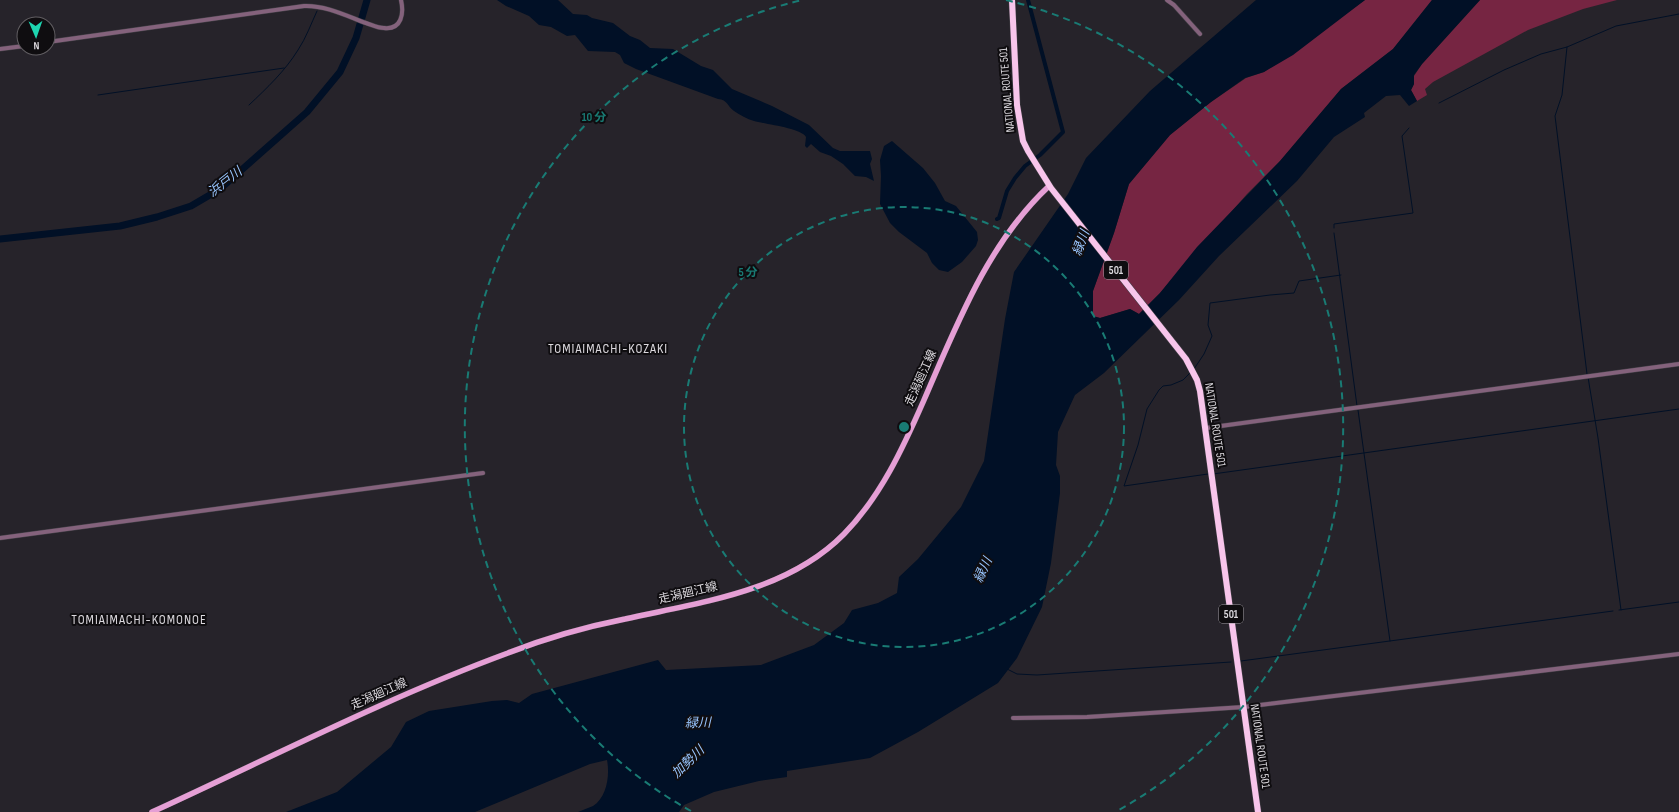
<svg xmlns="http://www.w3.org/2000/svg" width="1679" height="812" font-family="'Sofia Sans Condensed','Noto Sans JP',sans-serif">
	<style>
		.green { fill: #762542 }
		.water { fill: #011026 }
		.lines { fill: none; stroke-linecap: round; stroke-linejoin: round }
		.stream { stroke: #011026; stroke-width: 1 }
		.canal { stroke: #011026; stroke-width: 4 }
		.river { stroke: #011026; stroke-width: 7 }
		.minor-casing { stroke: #434047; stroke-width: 5 }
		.major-casing { stroke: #434047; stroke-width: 6 }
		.highway-casing { stroke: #434047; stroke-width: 7 }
		.minor { stroke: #84627c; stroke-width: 4 }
		.major { stroke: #e59fd5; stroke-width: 5.5 }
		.highway { stroke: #f8c5eb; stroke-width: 6 }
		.ring { fill: none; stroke: #197b74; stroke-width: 2; stroke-dasharray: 7 5 }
		.labels { text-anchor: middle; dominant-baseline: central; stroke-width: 4; stroke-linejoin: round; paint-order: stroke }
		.shield { fill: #0f0d10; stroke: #9e9ba0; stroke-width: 1 }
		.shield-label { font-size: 11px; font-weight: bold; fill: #dbd8dd }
		.street-label { font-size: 12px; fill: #dbd8dd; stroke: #0f0d10 }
		.water-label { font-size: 13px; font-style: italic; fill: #99c6ff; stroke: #0f0d10 }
		.quarter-label { font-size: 14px; letter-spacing: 1px; fill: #dbd8dd; stroke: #0f0d10 }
		.centre { fill: #197b74; stroke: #0f0d10; stroke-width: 2 }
		.ring-label { font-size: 12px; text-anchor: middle; font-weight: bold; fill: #197b74; stroke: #0f0d10; stroke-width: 4; stroke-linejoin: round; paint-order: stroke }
	</style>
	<rect width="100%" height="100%" fill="#26232a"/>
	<g class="green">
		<polygon points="1365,0 1432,0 1393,49 1341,89 1280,161 1247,194 1160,293 1139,314 1130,309 1100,318 1093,316 1093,291 1114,233 1129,184 1170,135 1211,102 1246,78 1264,72"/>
		<polygon points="1480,0 1617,0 1583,9 1528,30 1433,82 1425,89 1427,95 1417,101 1411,90 1414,84 1414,76 1422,64"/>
	</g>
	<g class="water">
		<path d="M 497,0 L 558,0 L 573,14 L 587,15 L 592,18 L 613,23 L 630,36 L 640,40 L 650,48 L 673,49 L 701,66 L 713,70 L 732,89 L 772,106 L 809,125 L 833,148 L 840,151 L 870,151 L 872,159 L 870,164 L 874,181 L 866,177 L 855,176 L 843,164 L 831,156 L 820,152 L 811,144 L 807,148 L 805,146 L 806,137 C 801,128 764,124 754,121 C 747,119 740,115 734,111 C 727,106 728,100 718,99 L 636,69 L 624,63 L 620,55 L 615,52 L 588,51 L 575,35 L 567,36 L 551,27 L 539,25 L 529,16 L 506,6 Z"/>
		<path d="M 1256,0 L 1365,0 L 1293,55 L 1264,72 L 1245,78 L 1211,102 L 1170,135 L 1129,184 L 1114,233 L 1093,291 L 1093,316 L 1100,318 L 1130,309 L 1139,314 L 1160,293 L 1197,247 L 1280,161 L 1341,89 L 1393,49 L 1432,0 L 1480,0 L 1422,64 L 1414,75 L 1414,84 L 1411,90 L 1417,101 L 1409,106 L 1400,95 L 1386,96 L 1364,113 L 1365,117 L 1334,137 L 1297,181 L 1219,256 L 1179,300 L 1104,373 L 1075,395 L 1058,432 L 1056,465 L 1060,476 L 1060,493 L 1051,563 L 1042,607 L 1017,658 L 998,683 L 918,732 L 870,758 L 787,771 L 787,777 L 759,781 L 714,792 L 684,805 L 679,812 L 578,812 C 583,810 588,808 593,806 C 607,797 610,775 607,760 L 590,764 L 475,812 L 286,812 L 337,792 L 391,747 L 406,722 L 429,711 L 492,701 L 507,700 L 519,703 L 532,694 L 658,660 L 666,670 L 761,665 L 814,645 L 844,623 L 852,610 L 878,603 L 897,593 L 899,577 L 918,559 L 961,507 L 984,461 L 1005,319 L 1014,272 L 1068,194 L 1086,158 L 1150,91 Z"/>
		<polygon points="892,141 923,168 935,183 945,201 956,206 977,232 978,240 976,246 962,262 948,272 939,270 932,263 927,253 899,232 890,223 880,204 881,176 880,160 884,146"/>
	</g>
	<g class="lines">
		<g class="stream">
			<polyline points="1567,47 1562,95 1555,116 1587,374"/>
			<polyline points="98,95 284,68"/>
			<polyline points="1439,103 1504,70 1541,54 1567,47 1616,26 1679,14"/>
			<path d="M 249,105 C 267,88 285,71 298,50 C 306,38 311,24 317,11"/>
			<polyline points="1334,228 1334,224 1413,213 1402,136 1409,128"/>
			<polyline points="1334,233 1357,406"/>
			<polyline points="1194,369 1204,354 1212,336 1208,325 1210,303 1270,295 1294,293 1299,281 1341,275"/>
			<polyline points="1190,373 1183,380 1171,385 1163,386 1159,390 1147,409 1138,445 1124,486 1208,474"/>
			<polyline points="1588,377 1598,438 1621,610"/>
			<polyline points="1358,410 1390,641"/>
			<polyline points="1213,474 1679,409"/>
			<polyline points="1619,610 1679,602"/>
			<polyline points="1241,661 1613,611"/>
			<polyline points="1007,669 1017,674 1037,675 1231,662"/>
		</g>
		<polyline class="canal" points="997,219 999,218 1007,191 1015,178 1025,166 1040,155 1063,132 1028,0"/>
		<polyline class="river" points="0,239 120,226 157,217 191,206 220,189 307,112 340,72 356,38 367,0"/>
		<defs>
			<g id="minor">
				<polyline points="1167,0 1174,5 1200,34"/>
				<path d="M 48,42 L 304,6 C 325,5 347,16 366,23 C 372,25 378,28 384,28 C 402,30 404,13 401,0"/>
				<polyline points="0,49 24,46"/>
				<polyline points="1206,428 1679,364"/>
				<polyline points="0,538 483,473"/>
				<polyline points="1013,718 1087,717 1244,707 1679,654"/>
			</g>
			<path id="major" d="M 152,812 C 270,758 386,698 508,653 C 546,638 585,627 625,619 C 701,602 787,592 844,534 C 881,496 903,448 924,400 C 957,324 988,243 1049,186"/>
			<polyline id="highway" points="1012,0 1017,105 1023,141 1028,151 1051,188 1186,359 1197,380 1200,391 1258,812"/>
		</defs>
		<use href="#minor" class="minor-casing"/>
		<use href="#major" class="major-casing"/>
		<use href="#highway" class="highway-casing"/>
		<use href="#minor" class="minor"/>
		<use href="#major" class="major"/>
		<use href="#highway" class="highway"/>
	</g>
	<g class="ring">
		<circle cx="904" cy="427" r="220"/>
		<path d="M691 811A439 439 0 0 1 802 0M1006 0A439 439 0 0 1 1117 811"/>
	</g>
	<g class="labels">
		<g class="shield">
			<rect x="1104" y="261" width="24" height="18" rx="3"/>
			<rect x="1219" y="605" width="24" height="18" rx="3"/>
		</g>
		<g class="shield-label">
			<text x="1116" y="270">501</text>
			<text x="1231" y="614">501</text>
		</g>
		<g class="street-label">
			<text transform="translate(1007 90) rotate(-95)">NATIONAL ROUTE 501</text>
			<text transform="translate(921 378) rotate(-66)">走潟廻江線</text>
			<text transform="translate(1215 425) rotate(81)">NATIONAL ROUTE 501</text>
			<text transform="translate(688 593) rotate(-13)">走潟廻江線</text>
			<text transform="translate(379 694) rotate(-24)">走潟廻江線</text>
			<text transform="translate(1260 746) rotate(82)">NATIONAL ROUTE 501</text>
		</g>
		<g class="water-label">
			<text transform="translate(225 182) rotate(-38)">浜戸川</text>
			<text transform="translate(1081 243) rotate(-70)">緑川</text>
			<text transform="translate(983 570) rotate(-66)">緑川</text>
			<text transform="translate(698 723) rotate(-1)">緑川</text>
			<text transform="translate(688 762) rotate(-44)">加勢川</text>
		</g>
		<g class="quarter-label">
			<text x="608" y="348">TOMIAIMACHI-KOZAKI</text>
			<text x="139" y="619">TOMIAIMACHI-KOMONOE</text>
		</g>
	</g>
	<circle cx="904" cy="427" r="6" class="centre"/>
	<g class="ring-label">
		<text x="594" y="121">10 分</text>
		<text x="748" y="276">5 分</text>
	</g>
	<g transform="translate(36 36) rotate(178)"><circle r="19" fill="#0f0d10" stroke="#615e62"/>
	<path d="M0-3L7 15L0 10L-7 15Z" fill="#1ed5b0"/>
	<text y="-6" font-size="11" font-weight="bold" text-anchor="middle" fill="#dbd8dd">N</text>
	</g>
</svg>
